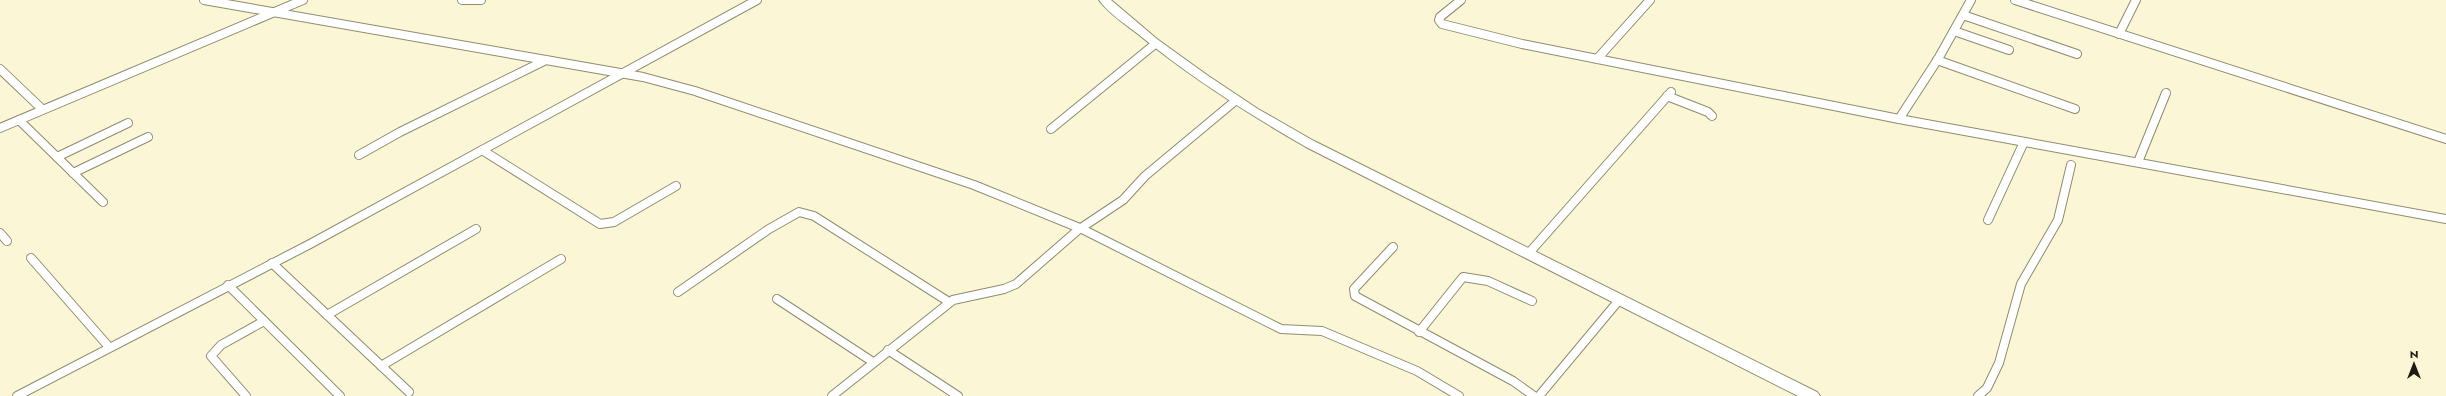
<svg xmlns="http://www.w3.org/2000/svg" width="2446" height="396" font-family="Jost,sans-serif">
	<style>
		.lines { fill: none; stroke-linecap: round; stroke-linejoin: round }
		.street-casing { stroke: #908b6e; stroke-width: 10 }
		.primary-casing { stroke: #908b6e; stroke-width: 2 }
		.street { stroke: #fff; stroke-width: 8 }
		.primary { fill: #fff; fill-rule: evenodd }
	</style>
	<rect width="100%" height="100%" fill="#fbf6d5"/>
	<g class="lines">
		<defs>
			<g id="street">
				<polyline points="204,0 643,77 695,91 974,185 1082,229 1281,329 1322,331 1417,371 1459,396"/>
				<polyline points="462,0 481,0"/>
				<polyline points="1461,0 1440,17 1439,20 1442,24 1522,44 1899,119 2446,219"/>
				<polyline points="2015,0 2446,139"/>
				<polyline points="1963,15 2077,54"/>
				<polyline points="1954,31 2009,50"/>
				<polyline points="2119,34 2136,0"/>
				<polyline points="1597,59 1650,0"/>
				<polyline points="1937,60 2075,109"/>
				<polyline points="0,69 42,109"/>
				<polyline points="1667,96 1708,112 1712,116"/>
				<polyline points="1899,119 1938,59 1971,0"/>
				<polyline points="19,120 103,202"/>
				<polyline points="0,128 303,0"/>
				<polyline points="1051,129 1155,44"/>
				<polyline points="482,150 600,224 614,222 676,186"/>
				<polyline points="359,155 400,132 546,60"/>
				<polyline points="57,157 128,123"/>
				<polyline points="2138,162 2166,93"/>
				<polyline points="73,173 148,137"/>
				<polyline points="1988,220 2024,142"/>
				<polyline points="0,233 7,241"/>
				<polyline points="1393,247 1354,289 1355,296 1513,381 1534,396"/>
				<polyline points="1529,253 1671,92"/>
				<polyline points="31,258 109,347"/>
				<polyline points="272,263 409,392"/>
				<polyline points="228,285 340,396"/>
				<polyline points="678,292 769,229 799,212 814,216 949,302"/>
				<polyline points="777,299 873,362"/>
				<polyline points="327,315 476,229"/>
				<polyline points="1419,332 1463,277 1488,281 1532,301"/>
				<polyline points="888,350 958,396"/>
				<polyline points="381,366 561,259"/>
				<polyline points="17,396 310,244 757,0"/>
				<polyline points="246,396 211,356 221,345 264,321"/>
				<polyline points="832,396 953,300 1004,289 1016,284 1078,230 1123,200 1145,176 1235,101"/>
				<polyline points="1539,396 1620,299"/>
				<polyline points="1978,396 1987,388 1999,363 2021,284 2058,220 2071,165"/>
			</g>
			<path id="primary" d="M 1099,0 L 1111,0 L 1157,39 L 1207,75 L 1258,109 L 1314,141 L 1817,392 L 1820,396 L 1798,396 L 1306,147 C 1247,113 1190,77 1138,34 C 1125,24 1108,13 1099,0 Z"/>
		</defs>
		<use href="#street" class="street-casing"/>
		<use href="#primary" class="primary-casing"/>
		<use href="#street" class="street"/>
		<use href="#primary" class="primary"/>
	</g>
	<g transform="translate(2414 364)" stroke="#fbf6d5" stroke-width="3" paint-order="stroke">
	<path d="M0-3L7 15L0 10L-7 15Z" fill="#1e1c10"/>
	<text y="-6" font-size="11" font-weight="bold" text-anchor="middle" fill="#1e1c10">N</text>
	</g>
</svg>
